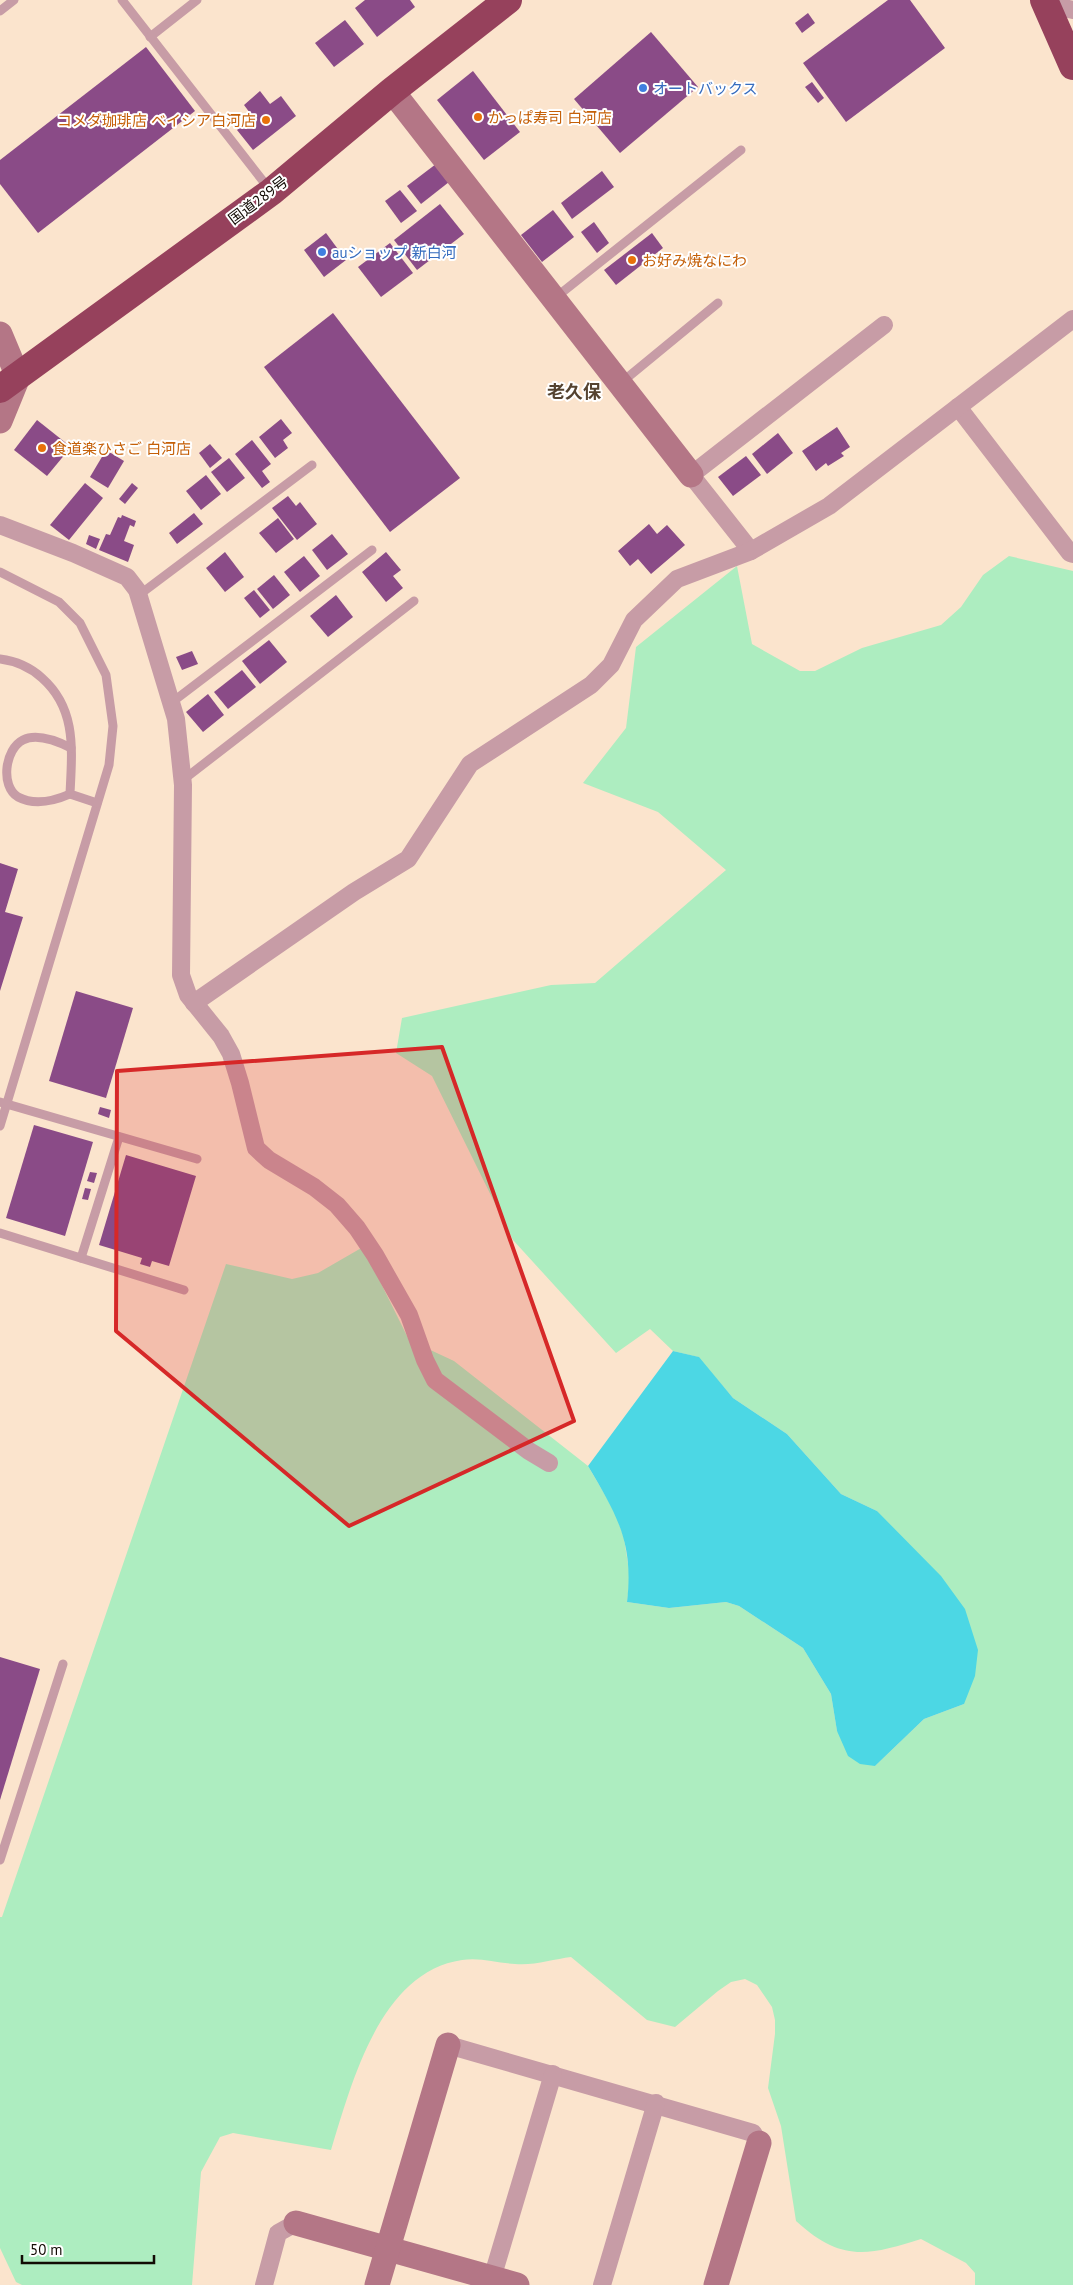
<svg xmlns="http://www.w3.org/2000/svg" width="1073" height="2285" font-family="'PT Sans','Noto Sans JP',sans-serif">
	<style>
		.green { fill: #adedc0 }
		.water { fill: #4cd7e4 }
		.building { fill: #8a4b87 }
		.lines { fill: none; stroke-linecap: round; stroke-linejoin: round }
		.lane { stroke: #c79ca6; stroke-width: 9 }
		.street { stroke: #c79ca6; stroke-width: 18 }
		.secondary { stroke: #b47686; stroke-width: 25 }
		.highway { stroke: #96415c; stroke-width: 28 }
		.marked { fill: #d62828; fill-opacity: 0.2; stroke: #d62828; stroke-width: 4; stroke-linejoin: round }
		.shop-dot { fill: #3f7fe0; stroke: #fff; stroke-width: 2 }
		.food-dot { fill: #e8710a; stroke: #fff; stroke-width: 2 }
		.labels { text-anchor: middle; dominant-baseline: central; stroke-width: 4; stroke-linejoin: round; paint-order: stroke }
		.shop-label { font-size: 15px; fill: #366cbe; stroke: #fff; text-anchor: start }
		.food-label { font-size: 15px; fill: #c56008; stroke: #fff; text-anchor: start }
		.street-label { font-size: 15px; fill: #120b04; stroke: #fff }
		.quarter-label { font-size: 18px; font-weight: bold; fill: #554330; stroke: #fff }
	</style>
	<rect width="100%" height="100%" fill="#fbe4cd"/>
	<path class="green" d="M 1009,556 L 1073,571 L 1073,2285 L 975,2285 L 975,2273 L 966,2263 L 921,2239 C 867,2256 841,2262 796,2221 L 781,2126 L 768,2088 L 775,2034 L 775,2020 L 772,2007 L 757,1985 L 745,1979 L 731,1982 L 718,1991 L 675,2027 L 647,2020 L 571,1957 C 554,1959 533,1966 515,1964 C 497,1963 480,1957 462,1960 C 380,1972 352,2082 331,2150 L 233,2133 L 220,2137 L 201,2172 L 192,2285 L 22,2285 L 16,2282 L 0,2248 L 0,1917 L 2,1917 L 226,1264 L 292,1279 L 318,1273 L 363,1247 L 409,1340 L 454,1361 L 588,1466 L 615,1512 L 624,1538 L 630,1577 L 627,1602 L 669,1608 L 726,1602 L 739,1606 L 803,1648 L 831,1694 L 837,1731 L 875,1766 L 924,1719 L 964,1704 L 877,1511 L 841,1494 L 787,1434 L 733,1398 L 698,1357 L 673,1351 L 650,1329 L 616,1353 L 513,1240 L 432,1076 L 396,1053 L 402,1018 L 551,985 L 595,983 L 726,870 L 658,812 L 583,783 L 626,728 L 636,647 L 737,566 L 752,644 L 800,671 L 815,671 L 862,648 L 941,625 L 961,607 L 983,575 Z"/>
	<path class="water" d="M 673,1351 L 699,1357 L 733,1398 L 787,1434 L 841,1494 L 877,1511 L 941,1576 L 965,1609 L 978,1650 L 975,1676 L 964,1704 L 924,1719 L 875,1766 L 860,1764 L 848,1756 L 837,1731 L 831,1694 L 803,1648 L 739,1606 L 726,1602 L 669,1608 L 627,1602 C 634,1543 617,1515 588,1466 Z"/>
	<g class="building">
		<polygon points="365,0 410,0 415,7 377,37 355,8"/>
		<polygon points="888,0 910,0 945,48 846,122 803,63"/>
		<polygon points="808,13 815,23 802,33 795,23"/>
		<polygon points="345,20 364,44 334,67 315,43"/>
		<polygon points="651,32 698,87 620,153 574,99"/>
		<polygon points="146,47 195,111 38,233 0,184 0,160"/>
		<polygon points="473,71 520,132 484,160 437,100"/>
		<polygon points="812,82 824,98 818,103 805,87"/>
		<polygon points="260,91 270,104 281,96 296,116 253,150 237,130 253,117 244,105"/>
		<polygon points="436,164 449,182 421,204 407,186"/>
		<polygon points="602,171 614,187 572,219 561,203"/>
		<polygon points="400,190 417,211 401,223 385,201"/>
		<polygon points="440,204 464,234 417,270 394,240"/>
		<polygon points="553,210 574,237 542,262 521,235"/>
		<polygon points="594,222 609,243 597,253 581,232"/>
		<polygon points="326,233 346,260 324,277 304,250"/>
		<polygon points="652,233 663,248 616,285 604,270"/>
		<polygon points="390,243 413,273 381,297 358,267"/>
		<polygon points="333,313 460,478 390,532 264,367"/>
		<polygon points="281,419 292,433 283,440 288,448 275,458 259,437"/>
		<polygon points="37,420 71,447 47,476 14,450"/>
		<polygon points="837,427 850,447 841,453 844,456 828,466 826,463 816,471 802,451"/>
		<polygon points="778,433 793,453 767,474 752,454"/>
		<polygon points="252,440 271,464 262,471 270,482 262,488 235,454"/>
		<polygon points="210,444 222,458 210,468 199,453"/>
		<polygon points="106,450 124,461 108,488 90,477"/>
		<polygon points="746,456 761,475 733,496 718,477"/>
		<polygon points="229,458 245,478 227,492 211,472"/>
		<polygon points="206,475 221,494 201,510 186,491"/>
		<polygon points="85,483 103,498 69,540 50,525"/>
		<polygon points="132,483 138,488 125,504 119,499"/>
		<polygon points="288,496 296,506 300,502 317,524 297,540 272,508"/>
		<polygon points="194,513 203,524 177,544 169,533"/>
		<polygon points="122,515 136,521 134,527 130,525 124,541 134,545 128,562 99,550 106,534 110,535 118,517 121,518"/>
		<polygon points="278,518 294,539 276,553 259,533"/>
		<polygon points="649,524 657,534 667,525 685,545 651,574 638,559 630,566 618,551"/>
		<polygon points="332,534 348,554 327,570 312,550"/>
		<polygon points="89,535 100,539 96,549 86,544"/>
		<polygon points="225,552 244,577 225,592 206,568"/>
		<polygon points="386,552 401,570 393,576 403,588 386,602 362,572"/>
		<polygon points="304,556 320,576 300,592 284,572"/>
		<polygon points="274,575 290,595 273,609 257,589"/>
		<polygon points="254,590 270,610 260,618 244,598"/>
		<polygon points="336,595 353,617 328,637 310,616"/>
		<polygon points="269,640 287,662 260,684 242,661"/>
		<polygon points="192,651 198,664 182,670 176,657"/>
		<polygon points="242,670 256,687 228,709 214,692"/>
		<polygon points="208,694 224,715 203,732 186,712"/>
		<polygon points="0,863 18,869 5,912 23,917 0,991"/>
		<polygon points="76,991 133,1008 106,1098 49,1081"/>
		<polygon points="100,1107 111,1110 109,1118 98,1114"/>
		<polygon points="34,1125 93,1142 65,1236 6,1218"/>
		<polygon points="126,1155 196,1176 169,1266 152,1261 150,1267 140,1264 142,1258 99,1245"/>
		<polygon points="90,1172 97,1173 94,1183 87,1181"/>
		<polygon points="85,1188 91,1189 88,1200 82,1199"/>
		<polygon points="0,1657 40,1669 0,1800"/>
	</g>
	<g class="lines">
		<g class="lane">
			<polyline points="122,0 270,190"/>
			<polyline points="0,11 14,0"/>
			<polyline points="150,37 197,0"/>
			<polyline points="555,298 741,150"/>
			<polyline points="622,382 718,303"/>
			<polyline points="0,572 59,602 80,623 106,675 113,726 109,765 0,1126"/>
			<polyline points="139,595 312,465"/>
			<path d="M 0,659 C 16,661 30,667 42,678 C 77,709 72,750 70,794 L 97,803"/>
			<polyline points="171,703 372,550"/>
			<polyline points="183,780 414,601"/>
			<path d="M 70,794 C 54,801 35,806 18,797 C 0,786 5,749 23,740 C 37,733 59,742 71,748"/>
			<polyline points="0,1102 197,1159"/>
			<polyline points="0,1233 184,1290"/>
			<polyline points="81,1258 119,1137"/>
			<polyline points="0,1860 63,1664"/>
		</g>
		<g class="street">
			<polyline points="1046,4 1073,10"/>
			<polyline points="958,407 1070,553 1073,554"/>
			<polyline points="0,525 73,553 127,577 137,590 176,719 183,785 181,975 188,995 221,1036 231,1054 240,1083 256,1148 269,1160 314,1187 337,1205 357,1228 375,1255 409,1315 425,1360 435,1380 529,1451 549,1463"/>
			<polyline points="751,551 691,475 884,325"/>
			<polyline points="194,1003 354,892 408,859 470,764 591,685 611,665 634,620 677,579 751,551 829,506 1073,319"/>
			<polyline points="448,2045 753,2133 759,2143"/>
			<polyline points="264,2285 278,2233 296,2223"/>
			<polyline points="490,2285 553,2074"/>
			<polyline points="602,2285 656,2103"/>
		</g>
		<g class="secondary">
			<polyline points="392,91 691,475"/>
			<polyline points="0,334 18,377 0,421"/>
			<polyline points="296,2223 517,2285"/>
			<polyline points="377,2285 448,2045"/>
			<polyline points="716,2285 759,2143"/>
		</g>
		<g class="highway">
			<polyline points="1044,0 1073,66"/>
			<polyline points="0,389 271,192 392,91 508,0"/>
		</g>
	</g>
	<path class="marked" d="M 442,1047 L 574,1421 L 349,1526 L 116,1331 L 117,1071 Z"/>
	<g class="shop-dot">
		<circle cx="643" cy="88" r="5"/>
		<circle cx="322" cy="252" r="5"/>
	</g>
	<g class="food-dot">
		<circle cx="478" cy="117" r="5"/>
		<circle cx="266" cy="120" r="5"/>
		<circle cx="632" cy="260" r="5"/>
		<circle cx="42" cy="448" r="5"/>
	</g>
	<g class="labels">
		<g class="shop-label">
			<text x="653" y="88">オートバックス</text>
			<text x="332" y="252">auショップ 新白河</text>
		</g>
		<g class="food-label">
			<text x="488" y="117">かっぱ寿司 白河店</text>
			<text x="256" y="120" text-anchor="end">コメダ珈琲店 ベイシア白河店</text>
			<text x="642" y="260">お好み焼なにわ</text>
			<text x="52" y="448">食道楽ひさご 白河店</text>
		</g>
		<g class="street-label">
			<text transform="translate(258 200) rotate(-37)">国道289号</text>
		</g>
		<g class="quarter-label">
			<text x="574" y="391">老久保</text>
		</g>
	</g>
	<path d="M22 2255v8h132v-8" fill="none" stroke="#120b04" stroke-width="2.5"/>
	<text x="30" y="2255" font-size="15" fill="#120b04" stroke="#ffffff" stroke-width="4" paint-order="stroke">50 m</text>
</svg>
